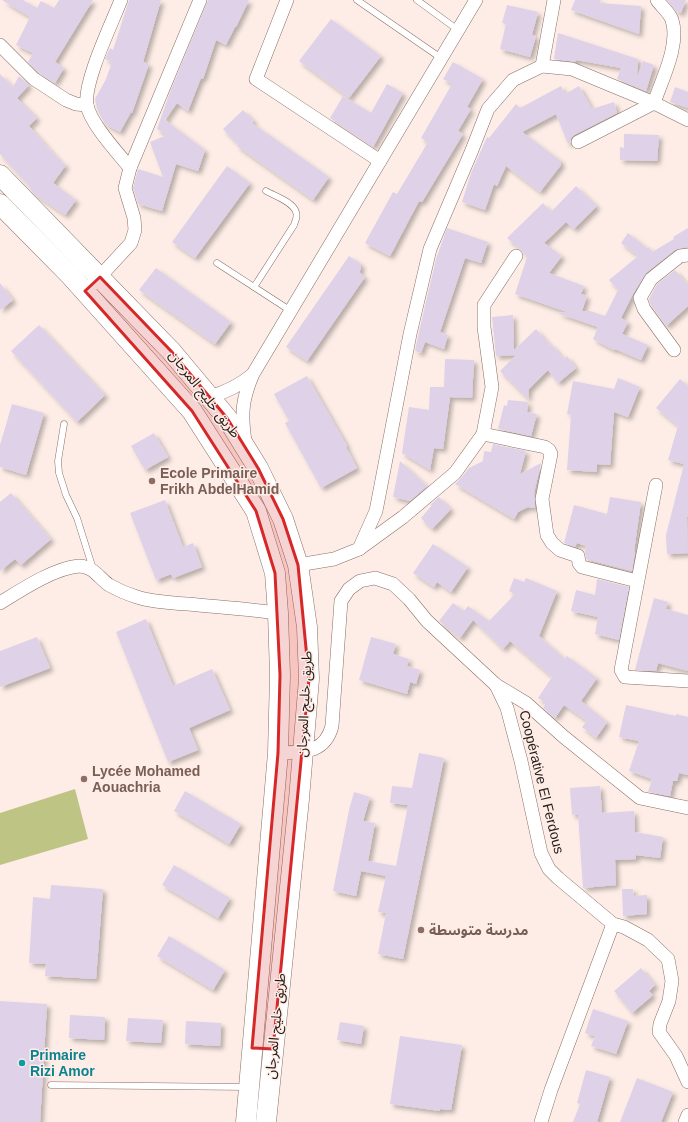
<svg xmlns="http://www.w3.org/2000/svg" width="688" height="1122" font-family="Helvetica,'Noto Sans Arabic',sans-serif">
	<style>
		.green { fill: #bec483 }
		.building { fill: #dfd1e7; filter: url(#shadow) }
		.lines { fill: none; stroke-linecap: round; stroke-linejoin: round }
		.service-casing { stroke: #876f65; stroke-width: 7 }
		.minor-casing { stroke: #876f65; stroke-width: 14 }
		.primary-casing { stroke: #876f65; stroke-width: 21 }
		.service { stroke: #fff; stroke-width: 6 }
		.minor { stroke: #fff; stroke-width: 13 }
		.primary { stroke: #fff; stroke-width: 20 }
		.marked { fill: #d62828; fill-opacity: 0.2; stroke: #d62828; stroke-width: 3; stroke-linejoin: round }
		.education-dot { fill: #8d6e63; stroke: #feede7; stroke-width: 1.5 }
		.culture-dot { fill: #0f9aa8; stroke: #feede7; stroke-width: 1.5 }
		.labels { text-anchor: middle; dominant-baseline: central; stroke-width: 3; stroke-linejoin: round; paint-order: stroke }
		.street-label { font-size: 14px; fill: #261c18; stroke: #feede7 }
		.education-label { font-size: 14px; font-weight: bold; fill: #785e54; stroke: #feede7; text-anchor: start }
		.culture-label { font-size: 14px; font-weight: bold; fill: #0d838f; stroke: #feede7; text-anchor: start }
	</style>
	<defs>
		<filter id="shadow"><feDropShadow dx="3.5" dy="3.5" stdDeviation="2" flood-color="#0004"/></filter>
	</defs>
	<rect width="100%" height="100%" fill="#feede7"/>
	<polygon class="green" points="75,789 88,839 0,865 0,813"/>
	<g class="building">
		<polygon points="2,0 23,0 37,8 41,1 54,8 59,0 93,0 55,62 64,68 55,83 39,73 28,62 33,53 16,45 30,17"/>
		<polygon points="129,0 161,0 143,62 149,64 132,113 131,112 120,132 105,124 97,109 95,99 106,79 112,62 105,59 110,48 113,50"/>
		<polygon points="208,0 249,0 236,27 235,27 226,45 216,40 203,79 201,78 188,111 177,103 165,120 205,150 198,171 176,164 162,211 138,204 133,188 138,169 163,177 150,142 167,135 157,129 170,92"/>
		<polygon points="575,0 601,0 600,3 641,6 639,34 571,10"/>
		<polygon points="667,0 686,0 681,13 677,12"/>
		<polygon points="507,5 538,12 532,35 536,36 530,57 500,49 506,24 502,23"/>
		<polygon points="331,19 381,56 349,98 299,61"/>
		<polygon points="558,33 638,59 637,75 638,75 643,61 654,65 646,91 617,79 621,68 576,60 576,62 554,59"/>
		<polygon points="453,62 483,79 467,107 471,109 458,131 463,134 422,202 419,201 390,256 365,243 393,192 397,194 428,142 421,138 452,84 443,79"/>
		<polygon points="0,74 13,87 19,76 29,85 17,98 37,118 29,126 60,161 66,165 53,183 76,200 65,215 33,193 30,189 31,188 0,154"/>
		<polygon points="387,84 403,93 373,147 330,118 343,96 371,113"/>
		<polygon points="561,86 565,94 579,86 592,109 614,102 617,113 574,135 571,138 570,143 568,144 556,114 522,132 561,161 561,165 540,192 506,166 497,186 494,184 485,210 462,202 471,173 487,137 489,138 516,104 520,108"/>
		<polygon points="675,87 688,92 688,108 670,102"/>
		<polygon points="243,110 254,121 252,123 329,177 313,200 237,146 238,144 223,129"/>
		<polygon points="624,134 659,135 657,161 620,160 620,147 624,148"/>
		<polygon points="227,166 250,183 195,258 172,242"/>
		<polygon points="576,186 597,206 574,229 566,222 544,243 562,256 549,273 584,286 581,294 587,296 582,311 590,311 605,316 618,290 609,280 638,256 621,243 628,233 647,248 649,247 652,252 674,239 673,237 688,228 688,247 675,250 646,273 633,294 621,318 628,322 622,334 648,345 641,360 615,349 614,350 593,339 598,327 557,313 567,312 515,294 527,257 521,250 507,238 543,203 551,212"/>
		<polygon points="447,228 488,242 481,263 465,258 440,332 448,335 444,349 425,342 421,353 415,351 418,336 436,259"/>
		<polygon points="349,256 361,264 361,269 359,272 365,277 307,361 286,347"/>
		<polygon points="156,268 231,322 215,344 139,290"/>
		<polygon points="675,270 688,285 688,306 666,326 651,305 649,299 657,284"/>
		<polygon points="0,283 13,300 0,310"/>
		<polygon points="513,315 514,350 536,329 550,345 551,344 564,359 567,356 576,368 558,383 548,370 529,389 528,399 500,371 516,355 496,356 492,317"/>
		<polygon points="39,325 105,395 77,422 11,351"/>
		<polygon points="445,359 474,360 472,398 450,397 443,449 434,448 430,470 402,453 409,407 429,410 430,387 444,387"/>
		<polygon points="307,376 347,446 346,447 357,468 321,488 285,423 289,421 274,394"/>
		<polygon points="618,378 640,387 628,417 614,412 610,465 597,464 597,472 567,470 571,415 567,414 573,381 614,389"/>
		<polygon points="680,379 688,386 688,517 687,517 688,553 667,554 666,535 684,464 668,460 678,426 656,408"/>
		<polygon points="508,400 528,402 527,412 537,414 531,436 498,429 504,405 507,406"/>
		<polygon points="12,404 44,413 26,475 0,467 0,445"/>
		<polygon points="154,433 168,457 145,470 131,446"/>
		<polygon points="493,444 526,451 520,474 541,463 534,493 535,508 528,507 518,512 514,519 455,484 461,478 469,468 483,461 484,451 491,452"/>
		<polygon points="400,461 427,486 410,501 393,497"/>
		<polygon points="11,493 51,539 21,565 15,559 0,571 0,502"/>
		<polygon points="439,497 451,509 432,529 421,518 432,505 430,505"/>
		<polygon points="610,497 641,502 634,551 635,551 632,571 586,559 585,552 586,546 577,543 575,547 564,543 574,505 607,514"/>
		<polygon points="165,500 183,547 193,543 202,567 173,578 171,574 156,580 130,513"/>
		<polygon points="433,544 468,567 451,592 437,582 434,587 413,573"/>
		<polygon points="514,578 524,582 526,578 557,591 539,636 565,659 567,656 597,678 581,701 607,722 596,738 582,727 587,721 564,705 555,718 543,708 546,703 538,698 552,677 510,641 503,649 473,620 460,638 439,621 453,603 464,611 468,606 489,621 515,594 509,591"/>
		<polygon points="597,579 629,587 619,640 595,634 598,617 571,611 576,590 595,595"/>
		<polygon points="654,598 668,602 666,609 688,615 688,671 658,663 656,671 635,670"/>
		<polygon points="146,619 173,686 212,669 230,710 189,728 198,750 168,762 116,632"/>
		<polygon points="37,637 50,668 0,687 0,651"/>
		<polygon points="371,637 396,644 393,654 409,659 407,666 420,670 416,684 410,682 407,694 359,680"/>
		<polygon points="626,705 676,716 676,714 688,717 688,775 679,773 677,781 673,781 670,796 648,792 652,779 629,771 639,741 619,737"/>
		<polygon points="419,753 444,758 403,959 378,954 386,913 378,912 386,876 361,871 356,896 333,891 349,810 354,792 370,797 363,821 375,823 368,861 396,866 408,805 390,803 392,786 412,788"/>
		<polygon points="600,786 602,813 634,811 635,832 663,837 660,858 636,855 636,859 615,860 616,885 583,888 578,814 572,815 570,788"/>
		<polygon points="185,791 241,824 229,844 174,811"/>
		<polygon points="174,865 230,898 218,918 162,885"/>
		<polygon points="51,885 103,889 96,979 45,976 46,964 29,963 33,897 50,899"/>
		<polygon points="622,889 633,889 634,896 647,895 647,914 623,916"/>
		<polygon points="169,936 225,970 213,990 157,956"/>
		<polygon points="641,968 655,985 649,991 653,995 632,1013 614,991"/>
		<polygon points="0,1001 47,1004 40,1122 0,1122"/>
		<polygon points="593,1009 628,1021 616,1054 591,1046 595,1036 585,1033"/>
		<polygon points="70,1015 105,1017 104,1040 69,1038"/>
		<polygon points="128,1018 163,1020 161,1043 126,1041"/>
		<polygon points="186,1021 221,1023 220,1046 185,1044"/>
		<polygon points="340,1022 364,1026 361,1044 337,1040"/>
		<polygon points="400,1036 462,1045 451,1110 440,1109 440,1111 390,1104"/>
		<polygon points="586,1070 610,1077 597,1122 573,1122 580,1104 577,1103"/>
		<polygon points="637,1078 673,1092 661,1122 620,1122"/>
	</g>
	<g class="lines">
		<defs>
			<g id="service">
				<polyline points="357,0 441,58"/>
				<polyline points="417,0 458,30"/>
				<polyline points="217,263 291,311"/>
				<path d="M 254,287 L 294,225 C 295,221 298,217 296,212 C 293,202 275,196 266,191"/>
				<polyline points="64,424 58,461 59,473 66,495 77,518 93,569"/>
				<polyline points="51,1085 247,1087"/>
			</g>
			<g id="minor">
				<path d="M 121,0 C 112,23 83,83 87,105 C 90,123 118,153 130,168"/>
				<polyline points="287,0 256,79 380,161"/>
				<polyline points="0,45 34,79 66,100 76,104 87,105"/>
				<polyline points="542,66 554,0"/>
				<path d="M 578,142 L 654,103 C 662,79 680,45 672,20 C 670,13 661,6 657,0"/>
				<polyline points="94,283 131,243 135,230 134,218 125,188 130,168 200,0"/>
				<polyline points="674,350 644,309 640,298 651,279 680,256 688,255"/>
				<path d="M 209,397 C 226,392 239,386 252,375"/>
				<polyline points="483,434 545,447 549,450 551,454 542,499 547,535 552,543 560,550 578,556 579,563 582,567 637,581"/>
				<path d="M 245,441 C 241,414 242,399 253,374 L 476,0"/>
				<polyline points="656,485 621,670 625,677 688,681"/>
				<polyline points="359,549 403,517 455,473 483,434 492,387 484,327 484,305 516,256"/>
				<polyline points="298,565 334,559 359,549 376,511 410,334 430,249 472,150 488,109 513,80 542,66 572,69 654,103 688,120"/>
				<path d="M 0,603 C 21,590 54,568 79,566 C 93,566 99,578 109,585 C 118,590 127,594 137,597 C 153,602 171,603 188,604 C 218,607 248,609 278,613"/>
				<polyline points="496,685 507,708 521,761 541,853 549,869 558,878 613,924 624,927 648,940 668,959 672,981 669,1001 660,1024 659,1032 676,1056 688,1082"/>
				<path d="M 278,753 C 302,752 325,754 332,726 L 341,601 L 349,589 L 360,581 L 375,578 L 393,584 L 409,599 L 427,621 L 496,685 L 526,703 L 564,737 L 640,798 L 688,808"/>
				<polyline points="541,1122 551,1090 613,924"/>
				<polyline points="685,1122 688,1115"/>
			</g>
			<g id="primary">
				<polyline points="0,175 171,351 227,418 258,468 283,519 298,565 307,627 309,679 299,799 266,1122"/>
				<polyline points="0,204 71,276 192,411 256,511 275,573 278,613 280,675 278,753 246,1122"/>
			</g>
		</defs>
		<use href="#service" class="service-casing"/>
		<use href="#minor" class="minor-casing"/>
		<use href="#primary" class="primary-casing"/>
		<use href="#service" class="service"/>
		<use href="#minor" class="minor"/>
		<use href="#primary" class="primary"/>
	</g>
	<path class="marked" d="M 100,277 L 171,351 L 227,418 L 258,468 L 283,519 L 298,565 L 309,679 L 273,1049 L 252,1048 L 278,753 L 280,675 L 275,573 L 256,511 L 192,411 L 85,291 Z"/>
	<g class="education-dot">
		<circle cx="152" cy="481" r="4"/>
		<circle cx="84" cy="779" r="4"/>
		<circle cx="421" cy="930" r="4"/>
	</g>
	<circle class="culture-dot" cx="22" cy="1063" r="4"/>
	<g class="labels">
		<g class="street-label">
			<text transform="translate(205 394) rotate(52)">طريق خليج المرجان</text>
			<text transform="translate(304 704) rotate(-87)">طريق خليج المرجان</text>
			<text transform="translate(542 782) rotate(76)">Coopérative El Ferdous</text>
			<text transform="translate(275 1026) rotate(-84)">طريق خليج المرجان</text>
		</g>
		<g class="education-label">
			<text x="160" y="473">Ecole Primaire<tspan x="160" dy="16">Frikh AbdelHamid</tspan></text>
			<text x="92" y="771">Lycée Mohamed<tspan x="92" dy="16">Aouachria</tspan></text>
			<text x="429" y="930">مدرسة متوسطة</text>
		</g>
		<g class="culture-label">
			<text x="30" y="1055">Primaire<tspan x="30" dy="16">Rizi Amor</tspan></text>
		</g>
	</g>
</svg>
